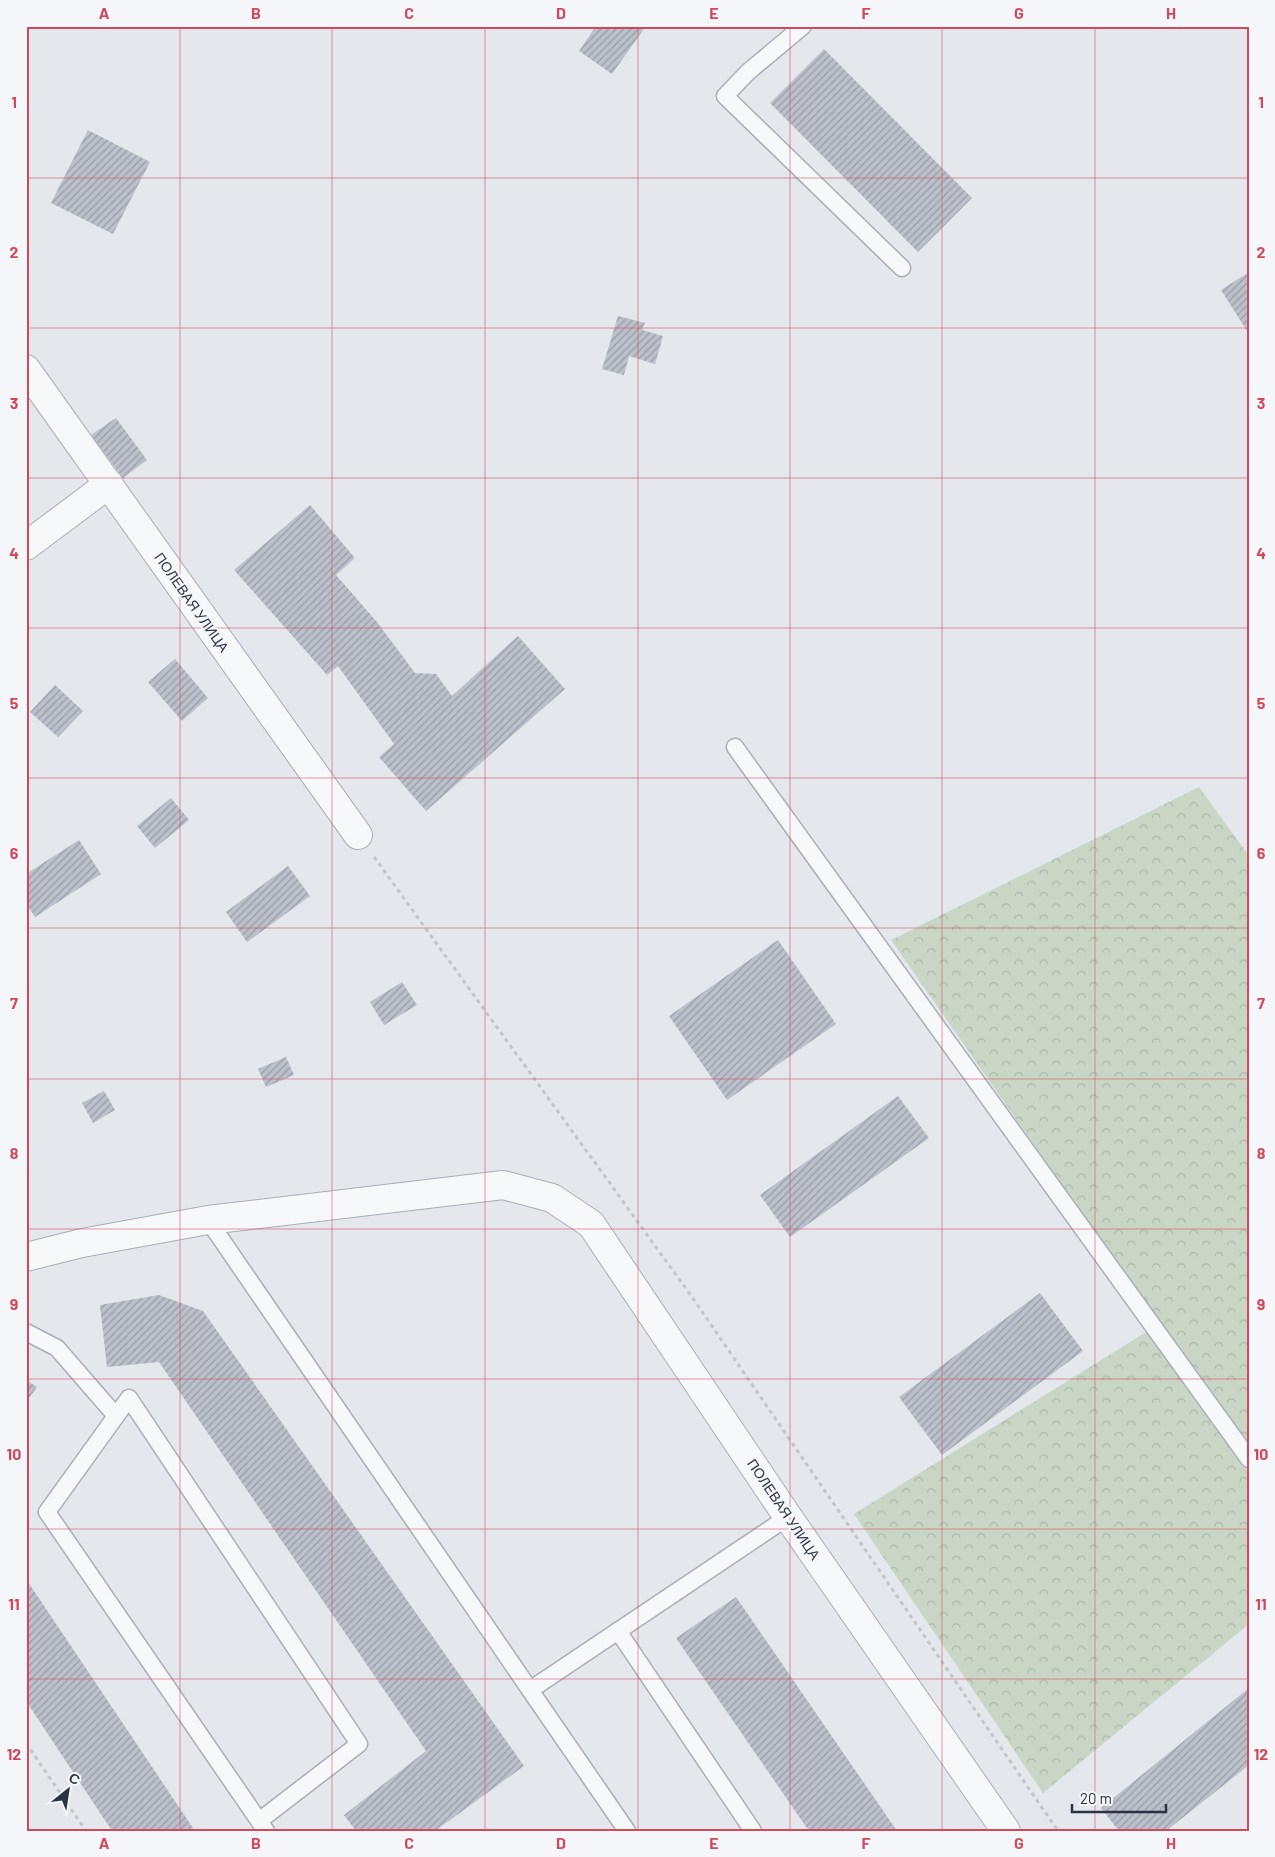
<svg xmlns="http://www.w3.org/2000/svg" width="1275" height="1857" font-family="Barlow,sans-serif">
	<style>
		.forest { fill: url(#forest-crowns) }
		.building { fill: url(#building-hatch) }
		.lines { fill: none; stroke-linecap: round; stroke-linejoin: round }
		.lane-casing { stroke: #a9aeb7; stroke-width: 19 }
		.street-casing { stroke: #a9aeb7; stroke-width: 30 }
		.path { stroke: #c2c5cb; stroke-width: 3; stroke-dasharray: 4 4; stroke-linecap: butt }
		.lane { stroke: #f7f8fa; stroke-width: 16 }
		.street { stroke: #f7f8fa; stroke-width: 28 }
		.grid { fill: none; stroke: #d1495b; stroke-width: 1; stroke-opacity: 0.55 }
		.labels { text-anchor: middle; dominant-baseline: central; stroke-width: 4; stroke-linejoin: round; paint-order: stroke }
		.street-label { font-size: 14px; fill: #2b3445; stroke: #f4f6f9 }
		.neatline { fill: none; stroke: #d1495b; stroke-width: 2 }
		.grid-label { font-size: 16px; text-anchor: middle; font-weight: bold; fill: #d1495b }
	</style>
	<defs>
		<pattern id="forest-crowns" width="20" height="18" patternUnits="userSpaceOnUse" patternTransform="scale(1.25)"><rect width="20" height="18" fill="#c9d6c5"/><path d="M2 6a3 3 0 1 1 6 0M12 15a3 3 0 1 1 6 0" fill="none" stroke="#adb8ab"/></pattern>
		<pattern id="building-hatch" width="6" height="6" patternUnits="userSpaceOnUse" patternTransform="scale(1.25)"><rect width="6" height="6" fill="#bbc0ca"/><path d="M-1 1l2-2M0 6l6-6M5 7l2-2" fill="none" stroke="#989da6"/></pattern>
	</defs>
	<rect width="100%" height="100%" fill="#e4e7ec"/>
	<polygon class="forest" points="1199,787 1249,856 1249,1624 1043,1793 854,1514 1159,1324 891,940"/>
	<g class="building">
		<polygon points="596,26 646,26 612,74 579,51"/>
		<polygon points="824,49 972,198 918,252 770,103"/>
		<polygon points="88,130 150,162 113,234 51,203"/>
		<polygon points="1249,272 1249,334 1221,290"/>
		<polygon points="618,316 645,323 642,330 663,336 655,364 629,356 624,375 602,369"/>
		<polygon points="116,418 147,460 123,478 91,435"/>
		<polygon points="310,505 355,558 336,575 377,622 415,673 436,674 452,696 518,636 565,689 426,811 379,757 394,744 338,666 327,675 234,570"/>
		<polygon points="175,659 208,698 182,721 148,682"/>
		<polygon points="55,685 83,711 58,737 30,712"/>
		<polygon points="171,798 189,820 155,848 137,826"/>
		<polygon points="79,840 101,874 35,917 26,903 26,874"/>
		<polygon points="288,866 310,896 247,942 226,912"/>
		<polygon points="778,940 836,1024 727,1100 669,1016"/>
		<polygon points="402,982 417,1005 384,1025 370,1002"/>
		<polygon points="286,1057 294,1075 266,1087 258,1069"/>
		<polygon points="104,1091 115,1110 93,1123 82,1103"/>
		<polygon points="898,1096 929,1138 790,1237 760,1195"/>
		<polygon points="1040,1293 1083,1351 942,1455 899,1397"/>
		<polygon points="159,1295 203,1311 524,1766 435,1831 356,1831 344,1815 426,1751 159,1362 107,1367 100,1305"/>
		<polygon points="26,1380 37,1387 26,1402"/>
		<polygon points="26,1579 195,1831 112,1831 26,1701"/>
		<polygon points="736,1597 897,1831 809,1831 676,1638"/>
		<polygon points="1249,1688 1249,1765 1166,1831 1119,1831 1101,1808"/>
	</g>
	<g class="lines">
		<defs>
			<g id="lane">
				<polyline points="803,26 748,72 725,96 902,268"/>
				<polyline points="735,747 1249,1459"/>
				<polyline points="208,1220 530,1690"/>
				<polyline points="26,1332 57,1348 116,1416"/>
				<polyline points="618,1631 788,1517"/>
				<polyline points="259,1821 359,1744 129,1398 47,1512 259,1821 266,1831"/>
				<polyline points="627,1831 530,1690 618,1631 753,1831"/>
			</g>
			<g id="street">
				<polyline points="26,369 358,835"/>
				<polyline points="26,546 109,484"/>
				<polyline points="26,1257 82,1243 208,1220 503,1185 552,1198 591,1224 788,1517 1006,1831"/>
			</g>
		</defs>
		<use href="#lane" class="lane-casing"/>
		<use href="#street" class="street-casing"/>
		<g class="path">
			<polyline points="374,857 692,1297 1058,1831"/>
			<polyline points="26,1743 86,1831"/>
		</g>
		<use href="#lane" class="lane"/>
		<use href="#street" class="street"/>
	</g>
	<path class="grid" d="M 180,26 L 180,1831M 332,26 L 332,1831M 485,26 L 485,1831M 638,26 L 638,1831M 790,26 L 790,1831M 942,26 L 942,1831M 1095,26 L 1095,1831M 26,178 L 1249,178M 26,328 L 1249,328M 26,478 L 1249,478M 26,628 L 1249,628M 26,778 L 1249,778M 26,928 L 1249,928M 26,1079 L 1249,1079M 26,1229 L 1249,1229M 26,1379 L 1249,1379M 26,1529 L 1249,1529M 26,1679 L 1249,1679"/>
	<g class="labels">
		<g class="street-label">
			<text transform="translate(192 602) rotate(55)">ПОЛЕВАЯ УЛИЦА</text>
			<text transform="translate(784 1509) rotate(56)">ПОЛЕВАЯ УЛИЦА</text>
		</g>
	</g>
	<rect width="1275" height="1857" fill="none" stroke="#f4f6f9" stroke-width="55"/>
	<g transform="translate(68 1790) rotate(30)" stroke="#f4f6f9" stroke-width="4" paint-order="stroke">
	<path d="M0-4L9 19L0 12L-9 19Z" fill="#2b3445"/>
	<text y="-8" font-size="14" font-weight="bold" text-anchor="middle" fill="#2b3445">С</text>
	</g>
	<path d="M1072 1804v8h94v-8" fill="none" stroke="#2b3445" stroke-width="2.5"/>
	<text x="1080" y="1804" font-size="15" fill="#2b3445" stroke="#f4f6f9" stroke-width="4" paint-order="stroke">20 m</text>
	<rect x="28" y="28" width="1220" height="1802" class="neatline"/>
	<g class="grid-label">
		<text x="104" y="19">A</text>
		<text x="256" y="19">B</text>
		<text x="409" y="19">C</text>
		<text x="561" y="19">D</text>
		<text x="714" y="19">E</text>
		<text x="866" y="19">F</text>
		<text x="1019" y="19">G</text>
		<text x="1171" y="19">H</text>
		<text x="14" y="108">1</text>
		<text x="1261" y="108">1</text>
		<text x="14" y="258">2</text>
		<text x="1261" y="258">2</text>
		<text x="14" y="409">3</text>
		<text x="1261" y="409">3</text>
		<text x="14" y="559">4</text>
		<text x="1261" y="559">4</text>
		<text x="14" y="709">5</text>
		<text x="1261" y="709">5</text>
		<text x="14" y="859">6</text>
		<text x="1261" y="859">6</text>
		<text x="14" y="1009">7</text>
		<text x="1261" y="1009">7</text>
		<text x="14" y="1159">8</text>
		<text x="1261" y="1159">8</text>
		<text x="14" y="1310">9</text>
		<text x="1261" y="1310">9</text>
		<text x="14" y="1460">10</text>
		<text x="1261" y="1460">10</text>
		<text x="14" y="1610">11</text>
		<text x="1261" y="1610">11</text>
		<text x="14" y="1760">12</text>
		<text x="1261" y="1760">12</text>
		<text x="104" y="1849">A</text>
		<text x="256" y="1849">B</text>
		<text x="409" y="1849">C</text>
		<text x="561" y="1849">D</text>
		<text x="714" y="1849">E</text>
		<text x="866" y="1849">F</text>
		<text x="1019" y="1849">G</text>
		<text x="1171" y="1849">H</text>
	</g>
</svg>
